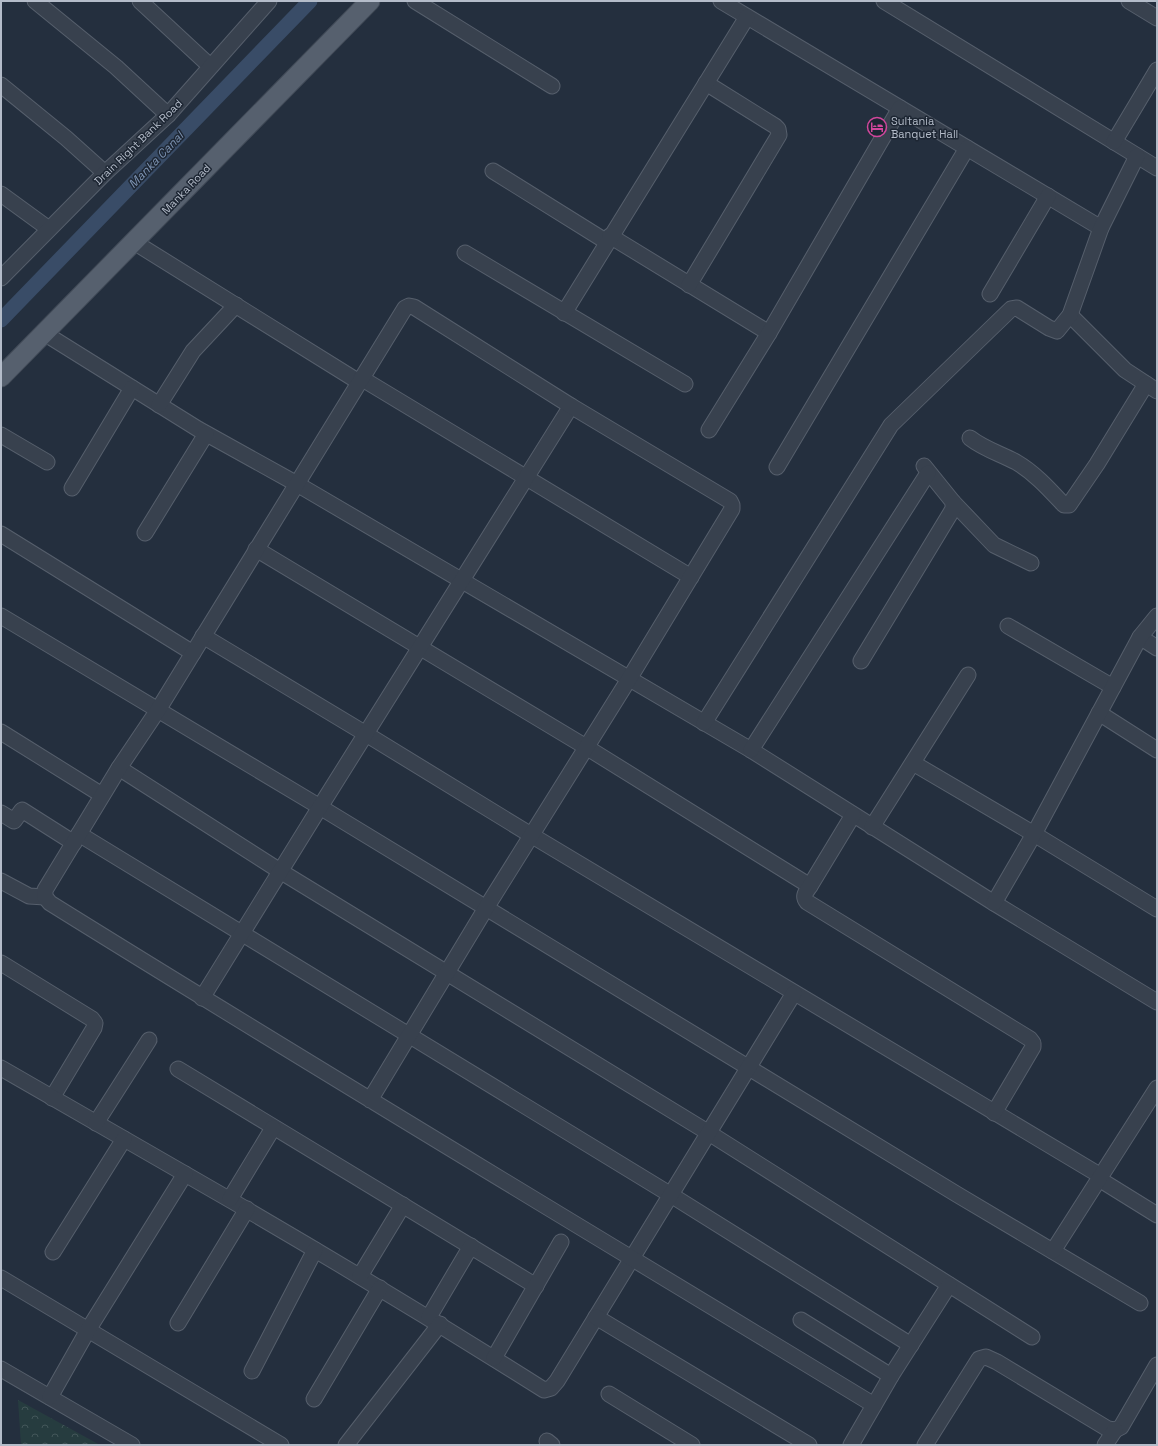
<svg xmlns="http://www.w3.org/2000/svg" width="1158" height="1446" font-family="'Space Grotesk',sans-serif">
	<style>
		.forest { fill: url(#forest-crowns) }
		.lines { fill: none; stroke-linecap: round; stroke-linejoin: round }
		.canal { stroke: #394c67; stroke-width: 15 }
		.minor-casing { stroke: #565f6c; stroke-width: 17 }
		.major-casing { stroke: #414a57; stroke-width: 21 }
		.minor { stroke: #38414e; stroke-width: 15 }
		.major { stroke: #56606e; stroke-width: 19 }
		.labels { text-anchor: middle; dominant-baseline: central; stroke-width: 3; stroke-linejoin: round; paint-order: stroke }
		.poi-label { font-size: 11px; fill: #b4bcc9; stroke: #1d2633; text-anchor: start }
		.street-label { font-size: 11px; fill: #b4bcc9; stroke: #1d2633 }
		.water-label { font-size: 12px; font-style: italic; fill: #7c92b1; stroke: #1d2633 }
	</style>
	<defs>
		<pattern id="forest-crowns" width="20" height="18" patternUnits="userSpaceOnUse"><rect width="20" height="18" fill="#263c3f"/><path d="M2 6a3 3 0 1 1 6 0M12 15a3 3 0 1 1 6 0" fill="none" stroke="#435659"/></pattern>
	</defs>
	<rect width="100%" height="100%" fill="#242f3e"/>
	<polygon class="forest" points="18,1400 100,1445 21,1445"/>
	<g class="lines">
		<polyline class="canal" points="1,320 310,1"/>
		<defs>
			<g id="minor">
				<polyline points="35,1 116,67 168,115"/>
				<polyline points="140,1 210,66"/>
				<polyline points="415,1 552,86"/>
				<polyline points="721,1 1101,228"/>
				<polyline points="884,1 1157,168"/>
				<polyline points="1129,1 1157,18"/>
				<polyline points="1,85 66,138 105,173"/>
				<polyline points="1114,142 1157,70"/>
				<polyline points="493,171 607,242"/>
				<polyline points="1,194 49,229"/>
				<polyline points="610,236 769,333"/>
				<polyline points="134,242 359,382"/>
				<polyline points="465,253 685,384"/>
				<polyline points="1,278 105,173 168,115 269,1"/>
				<polyline points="689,285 779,135 778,129 775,126 706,83"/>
				<polyline points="990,294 1048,196"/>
				<polyline points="564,313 747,17"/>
				<polyline points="1070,315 1125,370 1157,391"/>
				<polyline points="44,333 198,429 297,484 751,750 994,903 1157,1002"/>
				<polyline points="361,378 691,577"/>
				<polyline points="159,405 193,351 236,305"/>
				<polyline points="709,430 769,333 900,108"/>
				<polyline points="1,435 47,462"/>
				<path d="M 970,438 C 984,449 1001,454 1016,462 C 1035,473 1050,490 1064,505 L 1069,505 L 1097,464 L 1146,384"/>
				<polyline points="777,467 967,148"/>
				<polyline points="72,488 132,388"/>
				<polyline points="953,502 994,545 1031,563"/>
				<polyline points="145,533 206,434"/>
				<polyline points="1,534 193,653"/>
				<polyline points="256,549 586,747 810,886"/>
				<polyline points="1,616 320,807 958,1195 1140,1303"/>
				<polyline points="1008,626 1113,687"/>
				<polyline points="203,636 366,734 531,835 1101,1176"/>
				<polyline points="1140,637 1157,648"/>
				<polyline points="861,661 953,509 953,502 924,466"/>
				<polyline points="1099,713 1157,750"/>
				<polyline points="704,723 891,425 1011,309 1017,308 1049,328 1057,331 1070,315 1101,228 1137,156"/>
				<polyline points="1,732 102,795"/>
				<polyline points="751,750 928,473"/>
				<polyline points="913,763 1034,834 1157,909"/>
				<polyline points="119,768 280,871 709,1133 1032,1337"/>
				<polyline points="1,813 14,821 22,810 74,843"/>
				<path d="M 853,815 L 810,886 C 806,892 802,896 807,902 L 1030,1039 L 1033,1043 L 1033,1047 L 994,1113"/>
				<polyline points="872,827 968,675"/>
				<polyline points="79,834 671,1195 911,1345"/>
				<polyline points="1,881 29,896 45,897"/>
				<polyline points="994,903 1034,834 1140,637 1157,616"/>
				<polyline points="1,963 92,1019 95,1023 94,1028 52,1098"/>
				<polyline points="202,998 320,807 571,406"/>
				<path d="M 1,1068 C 78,1113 155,1156 232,1201 C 337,1262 441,1325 544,1390 L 551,1388 L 557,1381 L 794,993"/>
				<polyline points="178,1069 536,1286"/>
				<path d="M 370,1100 L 486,908 L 629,679 L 732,509 L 732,505 L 730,501 L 571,406 L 414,307 L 409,306 L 405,308 L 158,710 L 119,768 L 45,890 L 45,897 L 50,903 C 323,1073 599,1238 874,1405"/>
				<polyline points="96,1123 149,1040"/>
				<polyline points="1099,1179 1157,1215"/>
				<polyline points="230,1199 273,1128"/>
				<polyline points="1053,1251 1157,1088"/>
				<polyline points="53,1252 124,1139"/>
				<polyline points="360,1276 403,1205"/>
				<polyline points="1,1278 281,1445"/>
				<polyline points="429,1317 471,1246"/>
				<polyline points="596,1317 809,1445"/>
				<polyline points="801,1320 891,1376"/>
				<polyline points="178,1323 247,1209"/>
				<polyline points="494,1358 561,1242"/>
				<polyline points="1,1369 132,1445"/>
				<polyline points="252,1371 315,1250"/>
				<polyline points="609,1394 692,1445"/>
				<polyline points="50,1397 88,1330 185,1174"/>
				<polyline points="314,1399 380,1288"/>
				<polyline points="547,1441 552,1445"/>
				<polyline points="346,1445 440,1324"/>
				<polyline points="851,1445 891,1376 949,1285"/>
				<polyline points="925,1445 979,1359 986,1357 997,1362 1108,1429 1115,1430 1121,1427 1157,1365"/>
				<polyline points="1105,1445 1115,1430"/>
			</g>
			<polyline id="major" points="1,377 370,1"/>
		</defs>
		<use href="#minor" class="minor-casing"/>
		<use href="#major" class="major-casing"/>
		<use href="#minor" class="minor"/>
		<use href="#major" class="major"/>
	</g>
	<defs>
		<symbol id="hotel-ring" viewBox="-11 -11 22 22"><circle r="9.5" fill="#1d2633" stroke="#d1479c" stroke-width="1.5"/><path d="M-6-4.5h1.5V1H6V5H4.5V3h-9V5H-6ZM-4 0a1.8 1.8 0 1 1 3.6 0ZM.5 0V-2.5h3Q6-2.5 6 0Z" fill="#d1479c"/></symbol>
	</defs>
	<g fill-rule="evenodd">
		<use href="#hotel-ring" x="866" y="116" width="22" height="22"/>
	</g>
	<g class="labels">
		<g class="poi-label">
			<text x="891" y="121">Sultania<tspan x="891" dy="13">Banquet Hall</tspan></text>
		</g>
		<g class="street-label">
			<text transform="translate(138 142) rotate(-44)">Drain Right Bank Road</text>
			<text transform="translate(186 189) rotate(-46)">Manka Road</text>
		</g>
		<g class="water-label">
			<text transform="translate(156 160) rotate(-46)">Manka Canal</text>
		</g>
	</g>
	<rect width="1158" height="1446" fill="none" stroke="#b4bcc9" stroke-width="4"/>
</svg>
